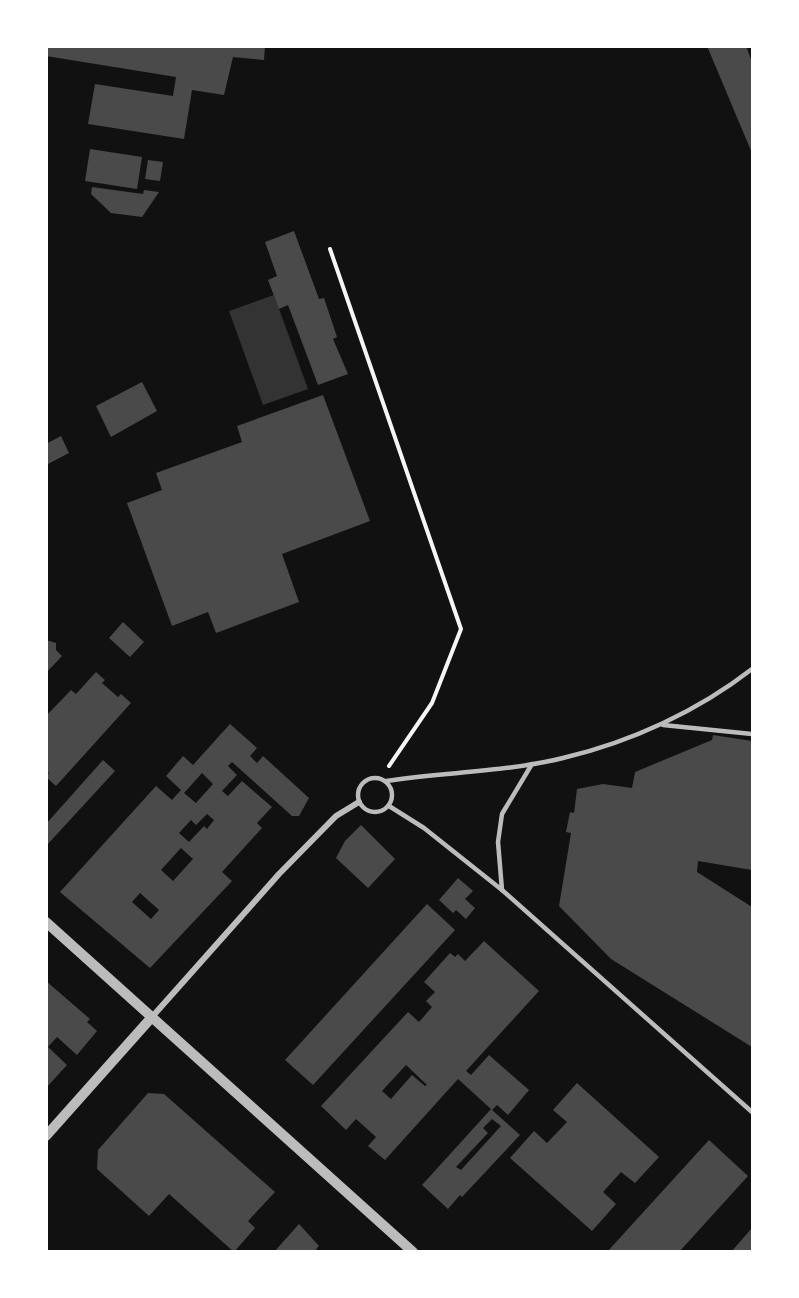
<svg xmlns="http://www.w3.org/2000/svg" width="799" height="1298" font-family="Barlow,sans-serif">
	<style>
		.water { fill: #333 }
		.building { fill: #4a4a4a; fill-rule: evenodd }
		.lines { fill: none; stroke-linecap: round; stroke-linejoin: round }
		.path { stroke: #f5f5f5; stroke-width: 4 }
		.service { stroke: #bcbcbc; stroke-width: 4.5 }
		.minor { stroke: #bcbcbc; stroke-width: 6 }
		.tertiary { stroke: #bcbcbc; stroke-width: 10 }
	</style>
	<rect width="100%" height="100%" fill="#111"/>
	<polygon class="water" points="274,295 308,389 263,405 229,311"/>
	<g class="building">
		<polygon points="46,46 265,46 264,60 233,57 224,95 192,90 184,139 88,124 95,84 173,96 176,77 46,56"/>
		<polygon points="707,46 746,46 752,62 752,153"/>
		<polygon points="90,149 142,157 137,189 85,181"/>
		<polygon points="148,160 163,162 160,181 145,179"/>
		<polygon points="92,187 143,194 144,190 159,192 142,217 111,213 91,194"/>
		<polygon points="294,231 319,299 324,298 337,337 333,339 348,374 318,385 288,305 279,309 268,280 277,276 265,242"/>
		<polygon points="142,382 157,411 111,437 96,406"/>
		<polygon points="323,395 370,521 282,554 299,602 216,633 208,612 172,626 127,503 162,490 156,473 242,442 237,426"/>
		<polygon points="61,436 69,453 46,465 46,444"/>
		<polygon points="123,622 144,642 130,657 109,638"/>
		<polygon points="46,640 56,643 56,650 62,656 46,673"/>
		<polygon points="96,672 105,680 102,683 118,697 121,694 131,703 56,786 46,777 49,773 46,771 46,716 71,690 76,694"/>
		<path d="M 230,724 L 257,748 L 250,756 L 257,763 L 263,756 L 309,798 L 299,816 L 292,816 L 232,762 L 228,766 L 237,775 L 222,791 L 228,796 L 242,781 L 272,807 L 257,823 L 262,828 L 222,872 L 232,881 L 150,968 L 60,892 L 156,786 L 172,800 L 181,790 L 166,776 L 183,756 L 193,765 ZM 202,773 L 213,784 L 196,803 L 184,793 ZM 207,814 L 214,820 L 207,829 L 204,826 L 189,842 L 179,833 L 191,820 L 196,825 ZM 181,848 L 193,859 L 173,881 L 161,870 ZM 140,893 L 159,910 L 151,919 L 132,902 Z"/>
		<polygon points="713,735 752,741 752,870 698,861 697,872 752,907 752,1047 611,959 559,906 571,833 566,832 570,812 574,813 577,789 603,784 632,788 635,772 712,740"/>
		<polygon points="103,760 115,771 46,846 46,824"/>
		<polygon points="361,825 395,859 368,888 336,858 345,841"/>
		<polygon points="458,878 473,891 465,899 475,908 466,919 456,910 453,913 439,900"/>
		<polygon points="427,904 455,930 313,1085 285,1060"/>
		<path d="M 484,941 L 539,991 L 466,1071 L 471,1075 L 489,1055 L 529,1090 L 508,1115 L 497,1105 L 492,1110 L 520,1135 L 462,1197 L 460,1195 L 448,1209 L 422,1185 L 491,1109 L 458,1079 L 385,1160 L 368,1146 L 376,1137 L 356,1119 L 346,1130 L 321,1106 L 408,1012 L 419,1022 L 432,1007 L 426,1001 L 435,992 L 424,982 L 450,953 L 455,957 L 458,954 L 465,961 ZM 406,1065 L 427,1085 L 425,1086 L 412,1075 L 391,1099 L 382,1091 ZM 492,1119 L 501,1126 L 461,1170 L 456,1167 L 488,1133 L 483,1128 Z"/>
		<polygon points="46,981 90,1019 87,1022 97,1031 77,1055 57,1037 48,1047 67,1065 46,1088"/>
		<polygon points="577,1083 659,1157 635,1183 621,1172 603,1192 616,1204 592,1231 510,1158 534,1131 547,1143 567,1122 553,1110"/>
		<polygon points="148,1093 164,1094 275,1192 248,1221 255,1228 234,1252 169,1194 149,1216 97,1169 98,1150"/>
		<polygon points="709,1140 748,1176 679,1252 607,1252"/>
		<polygon points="299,1224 319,1246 316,1249 319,1252 274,1252"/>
		<polygon points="752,1228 752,1252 731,1252"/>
	</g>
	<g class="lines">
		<polyline class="path" points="330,249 461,629 432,703 389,766"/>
		<g class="service">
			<polyline points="663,725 752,734"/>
			<circle cx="375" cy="795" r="17"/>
			<path d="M 386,781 C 444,772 507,772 563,758 C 631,742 698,711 752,669"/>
			<polyline points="389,806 424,828 502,890 752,1112"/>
			<polyline points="502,890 498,842 502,814 532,764"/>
		</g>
		<polyline class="minor" points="152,1017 279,874 336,816 359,802"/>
		<g class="tertiary">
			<polyline points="46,922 413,1252"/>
			<polyline points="46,1136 152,1017"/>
		</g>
	</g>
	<rect width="799" height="1298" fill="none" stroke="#ffffff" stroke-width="96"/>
</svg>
